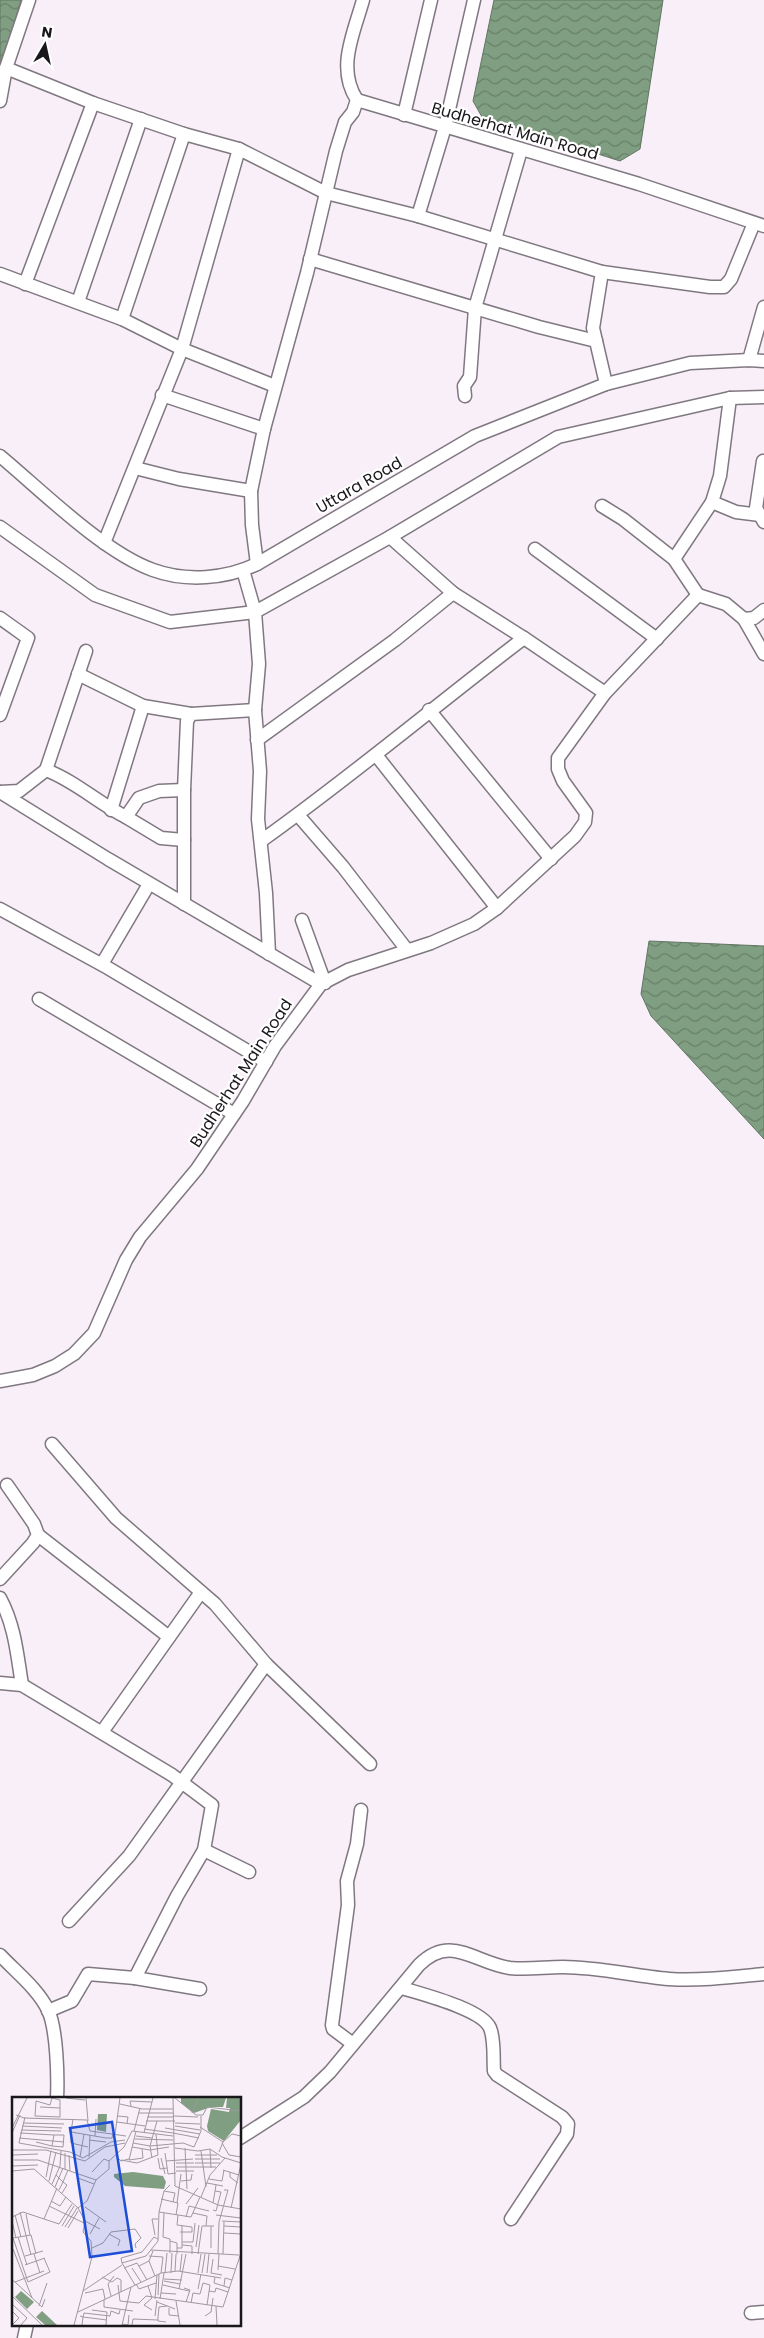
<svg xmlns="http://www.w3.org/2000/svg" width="764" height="2338" font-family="Poppins,sans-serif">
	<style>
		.water { fill: url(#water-waves); stroke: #617662 }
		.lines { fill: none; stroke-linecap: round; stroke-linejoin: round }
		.minor-casing { stroke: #807881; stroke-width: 15 }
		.minor { stroke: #fff; stroke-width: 12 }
		.labels { text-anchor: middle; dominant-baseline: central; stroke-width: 4.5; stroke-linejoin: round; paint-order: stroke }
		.street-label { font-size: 16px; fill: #1a171b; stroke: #fff }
		.inset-road { fill: none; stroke: #9f99a0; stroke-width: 1 }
		.view { fill: #1d4ed8; fill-opacity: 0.15; stroke: #1d4ed8; stroke-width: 2.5 }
		.inset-edge { fill: none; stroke: #1a171b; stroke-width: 2.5 }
	</style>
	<defs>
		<pattern id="water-waves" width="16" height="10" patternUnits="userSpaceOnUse" patternTransform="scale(1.25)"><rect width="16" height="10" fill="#809e81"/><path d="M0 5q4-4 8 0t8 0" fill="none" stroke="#688069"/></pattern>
	</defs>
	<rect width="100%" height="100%" fill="#f8eff8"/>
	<g class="water">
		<polygon points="0,0 21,0 0,73"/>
		<polygon points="494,0 663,0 640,149 620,161 482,117 473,101"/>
		<polygon points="649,941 764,946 764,1139 651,1016 641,994"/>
	</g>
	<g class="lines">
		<defs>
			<g id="minor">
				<polyline points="29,0 6,68 93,103 184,134 239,149 326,193 418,216 602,272 710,287 724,287 731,279 754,223"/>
				<path d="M 363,0 C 354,33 336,68 357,100 L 639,184 L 764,226"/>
				<polyline points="0,101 6,68"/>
				<polyline points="404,115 431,0"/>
				<polyline points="418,216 445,127 474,0"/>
				<polyline points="310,259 539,327 596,341"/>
				<polyline points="602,272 593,328 606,384"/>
				<polyline points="0,274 122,319 182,349 275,386"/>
				<polyline points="25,284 93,103"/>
				<polyline points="78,302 141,119"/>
				<polyline points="122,319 184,134"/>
				<polyline points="749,360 764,307"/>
				<polyline points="162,395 264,429"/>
				<polyline points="465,396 464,386 470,377 475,308 521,150"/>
				<path d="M 0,456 C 42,491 103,552 153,570 C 186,582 226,579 257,564 L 475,436 L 606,384 L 690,363 L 749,360 L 764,361"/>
				<polyline points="763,461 756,508 764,522"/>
				<polyline points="135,468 179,479 251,491"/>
				<polyline points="712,502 736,512 760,515"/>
				<polyline points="602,506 623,519 674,559 698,595"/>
				<polyline points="0,527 95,595 170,622 255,612 390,537 558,437 730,398 764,397"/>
				<polyline points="390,537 453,593 524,638"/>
				<polyline points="104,543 182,349 239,149"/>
				<polyline points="535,549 657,639"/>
				<polyline points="674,559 712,502 720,476 730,398"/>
				<polyline points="257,564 252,525 251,491 264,429 307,273 336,151 345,122 353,112 357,100"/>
				<polyline points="243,570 255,612 259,664 255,710 260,771 258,819 266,893 269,954"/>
				<polyline points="0,618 28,638 0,715"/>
				<polyline points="744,619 764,654"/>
				<polyline points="78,674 143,706 191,714"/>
				<polyline points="429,710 551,859"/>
				<polyline points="257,740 395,640 453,593"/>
				<polyline points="376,755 497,908"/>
				<polyline points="46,770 86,651"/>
				<polyline points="184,790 159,791 139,798 126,817 161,838 184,840"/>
				<polyline points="0,792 108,859 321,984"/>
				<path d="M 0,792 L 19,791 L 46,770 C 75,781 98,803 126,817"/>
				<polyline points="111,810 143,706"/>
				<polyline points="298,815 343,867 407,950"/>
				<path d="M 261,841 C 351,777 436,705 524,638 L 605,693"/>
				<polyline points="184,904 184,790 187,721 191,714 255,710"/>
				<polyline points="0,909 108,968 266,1062"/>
				<polyline points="302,920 325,983"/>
				<polyline points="102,964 149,884"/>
				<polyline points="39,999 234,1114"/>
				<polyline points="0,1381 33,1375 55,1366 74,1354 94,1333 126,1260 140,1237 197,1169 243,1101 275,1046 321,984 348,970 431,943 474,924 497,908 575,836 585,822 586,813 563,781 558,769 558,758 605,693 698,595 726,604 744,619 754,618 764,610"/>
				<polyline points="52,1444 116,1518 215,1604 266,1664 370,1764"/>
				<polyline points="38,1535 169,1637"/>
				<polyline points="0,1579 33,1543 38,1535 34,1524 7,1485"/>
				<path d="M 0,1598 C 15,1626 17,1654 22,1685"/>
				<polyline points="0,1683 22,1685 172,1775 212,1805 204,1850 249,1872"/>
				<polyline points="102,1732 201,1592"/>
				<polyline points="69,1921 129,1856 266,1664"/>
				<path d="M 0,1955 C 16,1972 38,1989 48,2010 C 57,2029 58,2077 57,2098"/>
				<polyline points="135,1978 177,1896 204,1850"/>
				<path d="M 402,1988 C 421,1994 482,2009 490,2028 C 495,2040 493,2058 494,2071 L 497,2075 L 562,2117 L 568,2124 L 567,2134 L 511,2219"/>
				<polyline points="48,2011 72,2001 88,1974 135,1978 200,1989"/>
				<polyline points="353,2044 333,2029 332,2025 348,1905 347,1881 357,1844 361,1810"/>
				<path d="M 240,2138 L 304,2097 L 330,2072 L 419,1965 C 451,1933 474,1963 510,1968 C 528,1970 545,1967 563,1967 C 598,1967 634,1976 669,1979 C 700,1981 733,1977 764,1974"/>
				<polyline points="751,2313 764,2312"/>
				<polyline points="24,2338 27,2324"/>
			</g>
		</defs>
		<use href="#minor" class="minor-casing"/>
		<use href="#minor" class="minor"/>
	</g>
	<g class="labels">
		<g class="street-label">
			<text transform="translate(515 131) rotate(16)">Budherhat Main Road</text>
			<text transform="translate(359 485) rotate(-30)">Uttara Road</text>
			<text transform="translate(241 1073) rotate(-57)">Budherhat Main Road</text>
		</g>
	</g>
	<g transform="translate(12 2097)">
		<rect width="229" height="229" fill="#f8eff8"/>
		<path d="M 169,1 L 214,1 L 211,10 L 199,10 L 182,16 L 169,6 ZM 215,1 L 229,1 L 229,23 L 212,44 L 196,34 L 195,29 L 199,12 L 217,15 L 218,11 L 214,11 ZM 86,17 L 95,17 L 94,35 L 85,33 ZM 121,75 L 151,79 L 154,85 L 152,92 L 113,89 L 102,80 L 102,77 ZM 9,194 L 22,205 L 15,212 L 3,200 ZM 30,214 L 45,228 L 33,228 L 24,220 Z" fill="#809e81"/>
		<path class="inset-road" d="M 40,1 L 38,8 L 24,4 L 23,19 L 48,20 L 48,3 L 40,1M 54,1 L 73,3M 74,1 L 76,24M 161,1 L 163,89 L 206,108 L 229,112M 163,1 L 184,18 L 191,18 L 195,10 L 229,14M 108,7 L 130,12 L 161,12M 119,9 L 118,4 L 140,5M 28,10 L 48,11M 126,16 L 162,16M 180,16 L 186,1M 4,18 L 12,21 L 75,23M 106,19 L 116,20 L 115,26M 162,19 L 186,20M 13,20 L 7,46 L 58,55 L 71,61 L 99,45 L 113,43M 135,20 L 162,20M 61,22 L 59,35 L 94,41 L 100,41 L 101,37M 75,23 L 78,34 L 114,39M 134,24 L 163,24M 105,25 L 133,29M 11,26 L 52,27M 163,26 L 188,27M 10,29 L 50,31M 163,29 L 188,33M 188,30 L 211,45M 0,31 L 15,1M 153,31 L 188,37M 132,32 L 161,36M 9,33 L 49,34M 120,34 L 161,39M 122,34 L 128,11M 124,34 L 117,63 L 131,61 L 130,52M 59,35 L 59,46 L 76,50M 0,36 L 8,18M 8,36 L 42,38 L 52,38 L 51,50 L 40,49 L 42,38M 132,36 L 141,1M 161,36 L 187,41M 103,37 L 108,1M 83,39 L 84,22M 124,39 L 140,41M 7,41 L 52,45M 123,42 L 161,43M 77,43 L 94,45M 24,45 L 40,49M 121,46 L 138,49 L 171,46 L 182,50 L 189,34 L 189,19M 210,46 L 217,58 L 229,60M 120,50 L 138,53 L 157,50M 163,51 L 186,54 L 198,52 L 210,60 L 229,66M 173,51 L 175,92M 198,52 L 199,71M 0,53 L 34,53 L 73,64 L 93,50 L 113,46M 189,54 L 194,90M 207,55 L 211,45 L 220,37 L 229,39M 53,56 L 53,72M 153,56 L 156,77 L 164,76M 0,58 L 26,57M 57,58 L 58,74M 183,58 L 205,58M 104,59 L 109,64 L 117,62M 68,60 L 72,37M 77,60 L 78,38M 140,61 L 138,49 L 145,24M 146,61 L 148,72 L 155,71M 149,61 L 153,77M 183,62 L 208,62M 2,63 L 26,63 L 84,83M 109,63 L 125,66 L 146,58 L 144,37M 154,64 L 181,62M 164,66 L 182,66M 183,66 L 208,66M 0,69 L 26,68M 164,70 L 204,70M 211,73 L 227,78M 0,74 L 22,72 L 66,111M 164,74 L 182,74M 80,75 L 92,62 L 97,64M 218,75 L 218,80 L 226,86M 44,78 L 51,85 L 56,73M 34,80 L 39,54M 66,81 L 82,87M 197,82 L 210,84 L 212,73M 37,84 L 44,55M 169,84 L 179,83 L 180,77M 195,86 L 211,89M 40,87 L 48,69 L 49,54M 43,90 L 51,71M 47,93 L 51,85 L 55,88 L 50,96M 152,94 L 163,96 L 161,105M 189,100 L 198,78 L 213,61M 149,102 L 166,106 L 164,118M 39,104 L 48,109 L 54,100M 165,106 L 169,77M 201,106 L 204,88M 174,107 L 186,91M 37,109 L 72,126M 73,110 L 94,125M 219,111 L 229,67M 201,113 L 204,114 L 209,95 L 203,94M 8,115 L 19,158M 147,115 L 152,94 L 158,88M 152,116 L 151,140 L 158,142 L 158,156M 181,116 L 195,119 L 194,129M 14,117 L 18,138M 3,118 L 9,140M 166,118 L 165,128 L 180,130 L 180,135 L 168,135M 204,118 L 229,121M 0,120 L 11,115 L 32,122 L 45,91M 174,120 L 177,109 L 197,114M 32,122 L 47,127 L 60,107M 0,124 L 4,141M 73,124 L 88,132M 210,124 L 229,125M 50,129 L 62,109M 212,129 L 229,130M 53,130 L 65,111M 56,131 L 66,114M 212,136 L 229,137M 78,137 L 87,121M 97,137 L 108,143 L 106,149M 143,138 L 140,122 L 146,122M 6,140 L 15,168M 1,141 L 16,185 L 38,175 L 32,161M 1,141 L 19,138 L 24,157M 158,144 L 165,146 L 165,157M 170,145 L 181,145 L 183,126M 170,148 L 180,149 L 180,157M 184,150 L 187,128M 80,151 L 91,146 L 99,135 L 123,132 L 129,141 L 123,147 L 124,151M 165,151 L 170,151 L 170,128M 199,151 L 199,129M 1,152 L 20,201M 139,153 L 227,158M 22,157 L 28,176M 186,157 L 190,129 L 202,129M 206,157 L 207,125 L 216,93 L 212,93M 211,157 L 212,125M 13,159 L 31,154M 137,159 L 151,160 L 149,176M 201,162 L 199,176 L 210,178M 137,164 L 143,179M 110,166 L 109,161 L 130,155 L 142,140 L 146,142M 13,168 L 33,161M 127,169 L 137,164 L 141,154M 206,169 L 223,172M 112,171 L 125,166 L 135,183M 120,171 L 129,185M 206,173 L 207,157M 163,174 L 164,157M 168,174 L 170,157M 153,176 L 155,156M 159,176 L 160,156M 186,176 L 189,157M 190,176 L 193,157M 195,176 L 197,157M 90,180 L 100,185 L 105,181 L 109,183 L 109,195M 203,180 L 202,186 L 218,191M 152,182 L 170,183M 0,183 L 3,185 L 32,174M 152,184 L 168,187M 3,185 L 30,210 L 33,202M 124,187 L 127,192 L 144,186M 106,188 L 108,204 L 127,206 L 134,199 L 211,210 L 229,156M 123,188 L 110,166 L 134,159 L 146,144 L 147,115 L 179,120 L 188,100M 151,188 L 177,194M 136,189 L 140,201 L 132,208 L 140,213M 212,189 L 213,181 L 220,183M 172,191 L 178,193 L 174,205M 167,192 L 174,157M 186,192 L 189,177M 71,194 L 110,168M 197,194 L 203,195 L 204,191 L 216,195M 73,196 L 91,192 L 93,202M 149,196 L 164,197M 146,198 L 147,177M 0,199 L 30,228M 99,199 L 96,187 L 102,179M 143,202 L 145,178M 148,202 L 152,176M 92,203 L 92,210 L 121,214M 164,204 L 168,228M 145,205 L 163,212M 179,206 L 181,196 L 188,197 L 191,186 L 198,188 L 195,208M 0,207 L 15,221 L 9,228M 27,209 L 35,186M 204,209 L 205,228M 157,211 L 157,218 L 167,219M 80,213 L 95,215 L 94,228M 0,214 L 7,221 L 0,228M 66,215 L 149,176 L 166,174 L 209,181M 68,219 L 71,220 L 72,216 L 98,219 L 99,214 L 107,217 L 108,213M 143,219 L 145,203M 193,219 L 199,215 L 201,201M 154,225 L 146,224 L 146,220 L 147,210 L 155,209M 110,227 L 116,228 L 117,218M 62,228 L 80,160 L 79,144 L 71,135 L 73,124 L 66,111 L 75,104 L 84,83 L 97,72 L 97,64 L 112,50 L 120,34M 70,228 L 71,220 L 95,223M 110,228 L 119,190M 120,228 L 121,222 L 146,223"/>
		<path class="view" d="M 100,25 L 120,154 L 78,160 L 58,31 Z"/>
		<rect width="229" height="229" class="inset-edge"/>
	</g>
	<g transform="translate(45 45) rotate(9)" stroke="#ffffff" stroke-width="4" paint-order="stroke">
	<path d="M0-4L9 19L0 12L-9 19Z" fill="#1a171b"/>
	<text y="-8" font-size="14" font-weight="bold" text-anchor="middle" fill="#1a171b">N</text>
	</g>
</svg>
